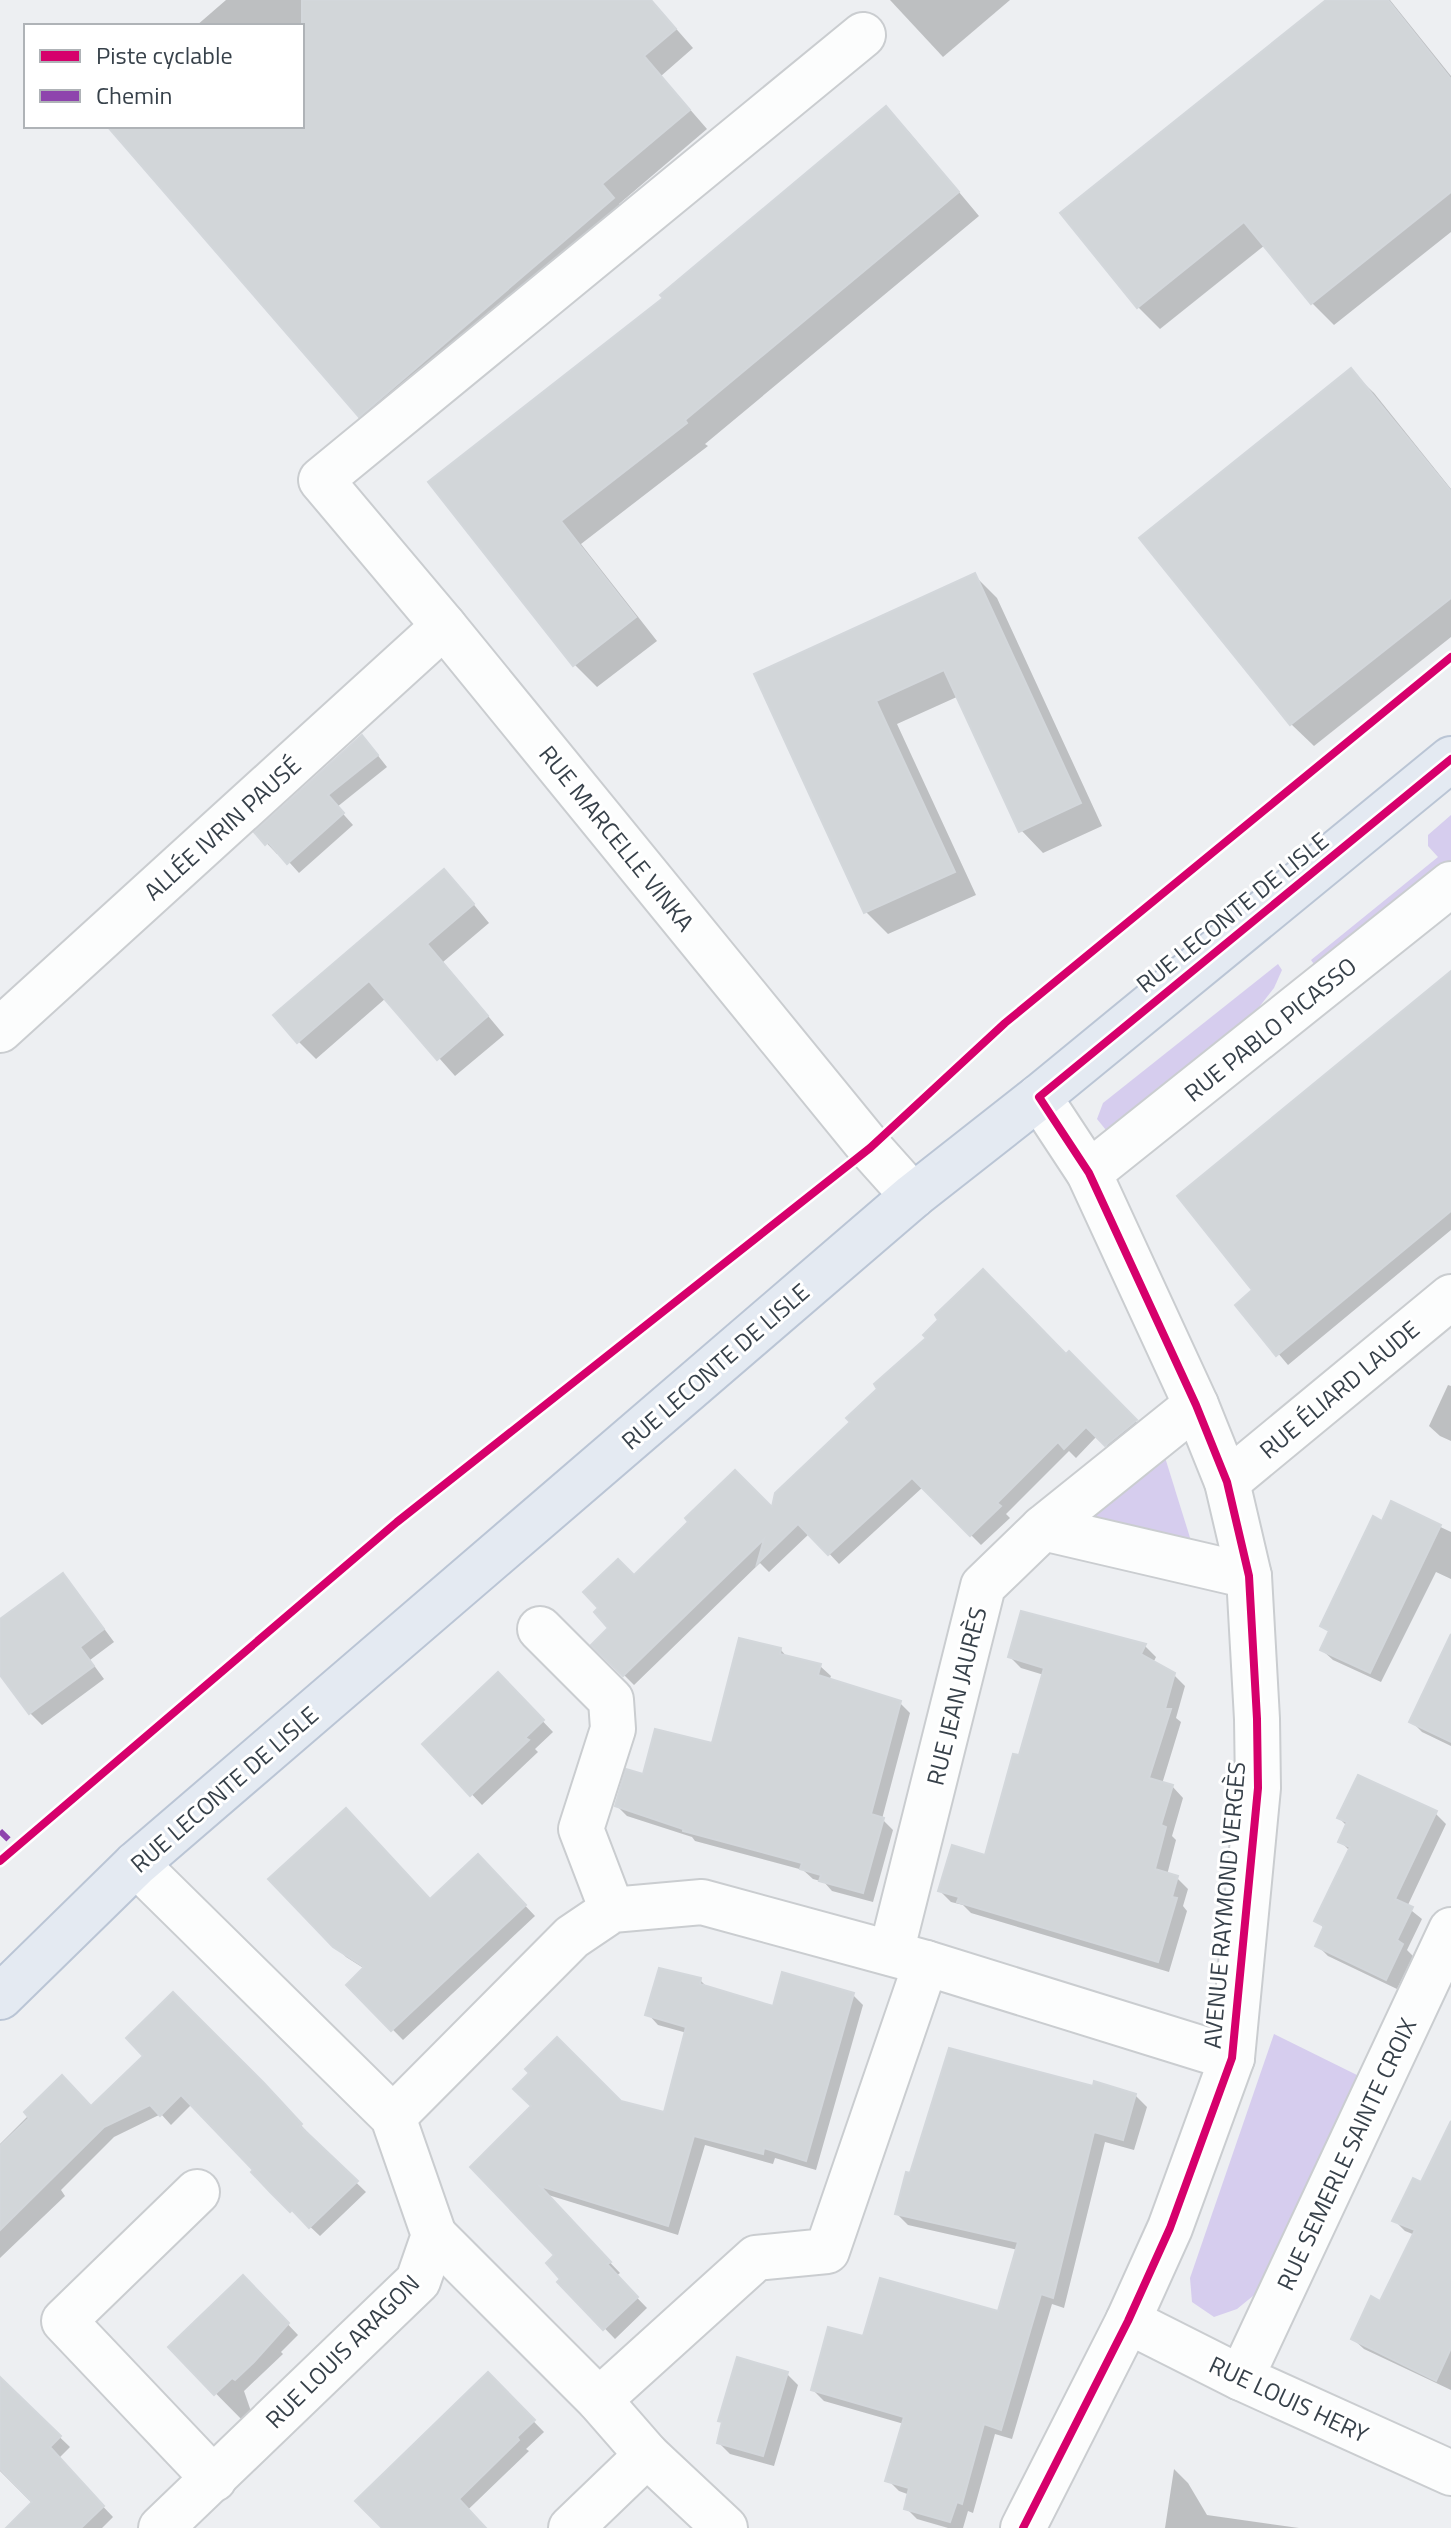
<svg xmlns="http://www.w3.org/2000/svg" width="1451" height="2528" font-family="'Titillium Web',sans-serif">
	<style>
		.green { fill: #d6cdee }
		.shadow { fill: #0003 }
		.building { fill: #d2d6d9; stroke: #d3d7db; stroke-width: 2 }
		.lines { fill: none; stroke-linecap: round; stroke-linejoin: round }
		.minor-casing { stroke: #cacdd0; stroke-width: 48 }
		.major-casing { stroke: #bac5d5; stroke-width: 48 }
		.minor { stroke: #fcfdfd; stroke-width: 44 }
		.major { stroke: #e4eaf2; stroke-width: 44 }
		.quiet { stroke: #8e44ad; stroke-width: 6; stroke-dasharray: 12 6; stroke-linecap: butt }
		.cycleway-casing { stroke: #fff; stroke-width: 13 }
		.cycleway { stroke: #d6006c; stroke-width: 8 }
		.labels { text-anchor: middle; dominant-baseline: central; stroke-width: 6; stroke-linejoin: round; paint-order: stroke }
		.street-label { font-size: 24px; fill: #37414a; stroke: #fff }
	</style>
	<rect width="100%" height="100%" fill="#edeff2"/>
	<g class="green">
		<polygon points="1451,815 1451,868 1321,974 1311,960 1438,857 1428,846 1428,835"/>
		<polygon points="1278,964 1282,970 1274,988 1217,1061 1114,1140 1097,1119 1103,1103"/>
		<polygon points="1163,1451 1192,1544 1081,1519"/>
		<polygon points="1274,2034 1361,2077 1269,2283 1237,2309 1214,2317 1192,2302 1190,2278"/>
	</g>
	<g class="shadow">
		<polygon points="226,0 651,0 693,48 661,76 707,129 619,204 631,217 379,434 109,126 302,126 302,26 196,26"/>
		<polygon points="890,0 1010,0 943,57"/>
		<polygon points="1329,0 1390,0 1451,76 1451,232 1334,325 1312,303 1265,245 1160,329 1138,307"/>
		<polygon points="886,109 908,131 979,216 705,444 708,446 581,544 657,641 597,687 575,665 431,482 666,298"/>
		<polygon points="1351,371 1374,393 1451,489 1451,637 1314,746 1291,724"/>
		<polygon points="974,575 997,598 1102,826 1043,853 1021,830 959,696 897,724 976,895 888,934 866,912 756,675"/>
		<polygon points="372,748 387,767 337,807 353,825 299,873 280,852 277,854 257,833"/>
		<polygon points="461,889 489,923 443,962 504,1035 455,1076 386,998 316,1059 299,1042"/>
		<polygon points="1451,981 1451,1230 1288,1365 1238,1306 1255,1291"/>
		<polygon points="1069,1354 1146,1432 1117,1455 1097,1436 1076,1458 1069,1451 1006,1514 1010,1518 981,1545 923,1487 839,1564 810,1533 769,1572 760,1563 634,1685 594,1645 611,1628 634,1578 773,1511"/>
		<polygon points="1448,1385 1451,1386 1451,1441 1440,1436 1429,1426"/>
		<polygon points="1392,1504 1451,1532 1451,1579 1436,1572 1381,1682 1333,1660 1322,1650 1330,1633 1322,1625 1383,1524"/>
		<polygon points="63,1576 74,1588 114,1642 90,1660 104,1679 42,1725 30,1713 0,1672 0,1622"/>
		<polygon points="1023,1614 1145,1646 1156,1657 1153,1663 1174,1675 1185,1686 1176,1718 1181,1722 1162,1784 1172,1786 1183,1798 1172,1836 1176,1840 1167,1875 1177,1878 1188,1889 1183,1906 1187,1911 1169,1972 971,1913 963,1905 951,1902 940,1891 987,1857 1020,1757 1044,1675 1021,1668 1010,1657"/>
		<polygon points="780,1649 788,1658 820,1666 831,1676 829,1681 900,1703 910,1713 882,1819 893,1830 873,1902 832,1891 824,1882 813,1879 803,1870 695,1841 692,1837 627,1816 617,1806 644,1776 713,1746"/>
		<polygon points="498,1674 553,1732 535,1749 538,1752 482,1805 424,1744"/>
		<polygon points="1451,1691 1451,1746 1422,1732 1412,1722"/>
		<polygon points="1435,1813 1446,1824 1407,1907 1422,1919 1407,1950 1413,1956 1397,1989 1328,1956 1317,1945 1325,1929 1317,1921 1350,1851 1340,1841 1347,1826 1339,1818"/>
		<polygon points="478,1856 535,1916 403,2040 349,1985 365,1969 346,1957 271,1879 431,1901"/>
		<polygon points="700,1980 709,1989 774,2008 852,1994 863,2005 816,2170 775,2158 773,2164 705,2145 678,2235 545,2194 620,2273 616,2276 647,2308 615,2339 560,2282 563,2279 557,2255 473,2167 620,2103 665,2114 687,2033 658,2025 648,2014"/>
		<polygon points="146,2056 274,2096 311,2136 309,2137 366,2192 320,2236 272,2191 256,2170 192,2104 171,2125 161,2114 114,2137 61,2190 65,2196 0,2258 0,2144 29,2115 91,2108"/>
		<polygon points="1095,2089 1135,2095 1147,2107 1134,2150 1105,2142 1064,2308 1052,2304 1012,2439 995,2434 973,2513 968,2511 963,2528 948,2528 917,2519 906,2508 910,2495 899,2491 888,2480 904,2424 824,2401 813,2390 864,2339 999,2314 1018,2250 908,2225 897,2214"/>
		<polygon points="1451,2133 1451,2390 1364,2349 1353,2339 1381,2304 1415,2235 1405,2231 1395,2221 1422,2185"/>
		<polygon points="243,2277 298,2335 281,2352 283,2354 244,2391 255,2423 250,2428 170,2347"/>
		<polygon points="787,2374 798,2385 774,2466 730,2454 719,2443 724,2424 719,2420"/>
		<polygon points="488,2375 544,2432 526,2449 529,2451 449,2528 384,2528"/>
		<polygon points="0,2380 70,2447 58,2459 113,2517 102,2528 34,2528 33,2504 0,2471"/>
		<polygon points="1174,2469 1188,2483 1207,2515 1299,2528 1165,2528"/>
	</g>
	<g class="building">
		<polygon points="302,0 651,0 676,29 644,56 690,110 602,184 614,198 359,417 107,126 302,126"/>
		<polygon points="1326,0 1388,0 1451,79 1451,192 1311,304 1244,222 1137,308 1060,213"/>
		<polygon points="886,106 959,192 685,420 687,423 561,521 636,617 573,666 428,482 663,298 660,295"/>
		<polygon points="1351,368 1451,491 1451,598 1290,725 1139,538"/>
		<polygon points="975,573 1081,803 1019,832 944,670 876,701 955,872 864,913 754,674"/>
		<polygon points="362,735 378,755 328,795 344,813 287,864 268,842 265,845 254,832"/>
		<polygon points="444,869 474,904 427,944 488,1016 437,1060 369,981 297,1043 273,1015"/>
		<polygon points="1451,971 1451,1211 1276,1356 1235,1305 1252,1290 1177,1196"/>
		<polygon points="983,1269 1066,1354 1069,1351 1137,1420 1105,1446 1086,1427 1064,1449 1058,1442 997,1503 1001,1506 970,1536 912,1478 828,1555 798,1524 757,1564 764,1539 623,1676 591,1645 608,1628 594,1612 598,1608 583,1592 618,1559 634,1575 688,1522 685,1518 735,1470 772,1507 775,1493 850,1422 846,1418 877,1389 874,1384 926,1338 923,1335 938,1320 935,1315"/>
		<polygon points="1391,1501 1441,1525 1370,1673 1320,1650 1329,1631 1320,1626 1373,1516 1382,1521"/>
		<polygon points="63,1573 104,1629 80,1647 94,1666 29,1714 0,1675 0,1619"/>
		<polygon points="1021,1611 1146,1644 1141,1654 1175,1673 1165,1709 1171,1709 1149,1778 1173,1785 1161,1825 1166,1827 1155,1869 1178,1876 1172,1897 1177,1898 1158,1962 957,1902 959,1897 938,1891 952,1845 985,1855 1013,1754 1019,1755 1044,1668 1008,1657"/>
		<polygon points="1451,1634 1451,1742 1409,1722"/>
		<polygon points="739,1638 781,1648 780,1654 821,1664 818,1675 901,1701 871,1814 884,1818 863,1893 819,1881 821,1875 800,1869 802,1863 683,1831 683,1829 615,1806 626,1769 643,1774 655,1729 712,1743"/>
		<polygon points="498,1672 544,1720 525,1738 529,1740 470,1796 422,1744"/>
		<polygon points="1358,1775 1437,1811 1395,1899 1413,1907 1397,1940 1403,1944 1386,1980 1315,1946 1324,1926 1314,1921 1350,1847 1338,1842 1347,1822 1337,1818"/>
		<polygon points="346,1808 430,1899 478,1854 526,1905 391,2031 346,1985 364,1967 333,1947 268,1879"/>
		<polygon points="659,1968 701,1978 700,1984 773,2006 782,1972 854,1993 806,2161 764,2148 763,2154 694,2136 668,2226 540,2186 611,2262 607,2264 638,2297 603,2330 557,2282 560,2279 546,2263 554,2255 470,2167 531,2106 513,2089 529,2073 525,2069 557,2037 621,2101 664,2112 686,2027 645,2015"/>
		<polygon points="173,1992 264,2083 302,2124 300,2126 358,2181 309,2228 292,2210 290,2212 270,2192 251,2172 253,2170 181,2095 160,2116 150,2105 104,2127 0,2230 0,2146 29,2118 24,2112 62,2075 91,2106 143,2056 126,2038"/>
		<polygon points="949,2048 1093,2086 1094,2081 1136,2094 1123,2140 1094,2132 1053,2298 1041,2294 1001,2430 984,2424 962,2504 957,2502 950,2522 904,2509 909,2488 885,2481 904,2417 811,2390 828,2327 863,2336 880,2278 998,2311 1018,2242 895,2214 906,2172 910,2173"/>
		<polygon points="1451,2121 1451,2348 1436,2381 1351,2339 1371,2296 1380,2301 1415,2230 1392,2221 1413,2178 1421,2182"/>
		<polygon points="243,2275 289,2323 254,2362 235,2380 232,2378 214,2395 168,2347"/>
		<polygon points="737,2357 788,2372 763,2456 717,2443 722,2422 718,2421"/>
		<polygon points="488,2372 535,2420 517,2437 519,2440 459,2499 486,2528 382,2528 355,2501"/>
		<polygon points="0,2377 61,2436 50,2447 104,2506 81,2528 6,2528 32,2502 0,2469"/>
	</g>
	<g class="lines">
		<defs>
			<g id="minor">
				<polyline points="863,35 321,480 444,626 870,1148 913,1196"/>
				<polyline points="0,1030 444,626"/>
				<polyline points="1089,1173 1451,884"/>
				<polyline points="1227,1482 1451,1297"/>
				<polyline points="1043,1528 1196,1405"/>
				<polyline points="540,1629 611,1700 613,1729 581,1829 612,1910"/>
				<polyline points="136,1864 393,2117 434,2235 418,2281 161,2528"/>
				<polyline points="891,1953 983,1586 1043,1528 1249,1576"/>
				<polyline points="393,2117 572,1937 612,1910 702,1902 926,1963 1232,2058"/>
				<polyline points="197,2192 64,2321 214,2479"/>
				<polyline points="434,2235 599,2400 647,2455 725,2528"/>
				<polyline points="1128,2321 1241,2378 1451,2473"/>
				<polyline points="1241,2378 1451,1930"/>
				<polyline points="599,2400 756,2258 827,2251 926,1963"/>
				<polyline points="571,2528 647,2455"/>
				<polyline points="1023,2528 1128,2321 1170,2228 1232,2058 1258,1788 1257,1719 1249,1576 1227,1482 1196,1405 1089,1173 1039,1097"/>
			</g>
			<polyline id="major" points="0,1997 136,1864 913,1196 1039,1097 1451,759"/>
		</defs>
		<use href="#minor" class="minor-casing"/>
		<use href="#major" class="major-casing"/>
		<use href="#minor" class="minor"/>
		<use href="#major" class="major"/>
		<polyline class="quiet" points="0,1831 15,1846"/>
		<defs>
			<g id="cycleway">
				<polyline points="0,1861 397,1522 870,1148 1005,1023 1451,657"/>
				<polyline points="1023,2528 1128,2321 1170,2228 1232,2058 1258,1788 1257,1719 1249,1576 1227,1482 1196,1405 1089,1173 1039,1097 1451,759"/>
			</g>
		</defs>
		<use href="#cycleway" class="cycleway-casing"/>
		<use href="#cycleway" class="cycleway"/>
	</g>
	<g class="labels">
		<g class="street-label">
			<text transform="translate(222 828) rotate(-42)">ALLÉE IVRIN PAUSÉ</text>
			<text transform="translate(617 838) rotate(51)">RUE MARCELLE VINKA</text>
			<text transform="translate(1232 912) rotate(-39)">RUE LECONTE DE LISLE</text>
			<text transform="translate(1270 1029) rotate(-39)">RUE PABLO PICASSO</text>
			<text transform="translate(715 1366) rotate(-41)">RUE LECONTE DE LISLE</text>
			<text transform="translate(1339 1389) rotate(-40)">RUE ÉLIARD LAUDE</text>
			<text transform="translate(956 1696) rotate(-76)">RUE JEAN JAURÈS</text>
			<text transform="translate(224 1789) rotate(-41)">RUE LECONTE DE LISLE</text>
			<text transform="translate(1224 1905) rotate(-85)">AVENUE RAYMOND VERGÈS</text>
			<text transform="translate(1346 2154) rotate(-65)">RUE SEMERLE SAINTE CROIX</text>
			<text transform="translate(342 2351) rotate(-45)">RUE LOUIS ARAGON</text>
			<text transform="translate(1289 2399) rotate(25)">RUE LOUIS HERY</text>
		</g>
	</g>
	<rect x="24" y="24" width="280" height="104" fill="#ffffff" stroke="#afb3b7" stroke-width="2"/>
	<rect x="40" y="50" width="40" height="12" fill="#d6006c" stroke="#afb3b7" stroke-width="2"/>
	<text x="96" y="64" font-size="24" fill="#37414a">Piste cyclable</text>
	<rect x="40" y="90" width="40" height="12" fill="#8e44ad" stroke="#afb3b7" stroke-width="2"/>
	<text x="96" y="104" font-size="24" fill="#37414a">Chemin</text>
</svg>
